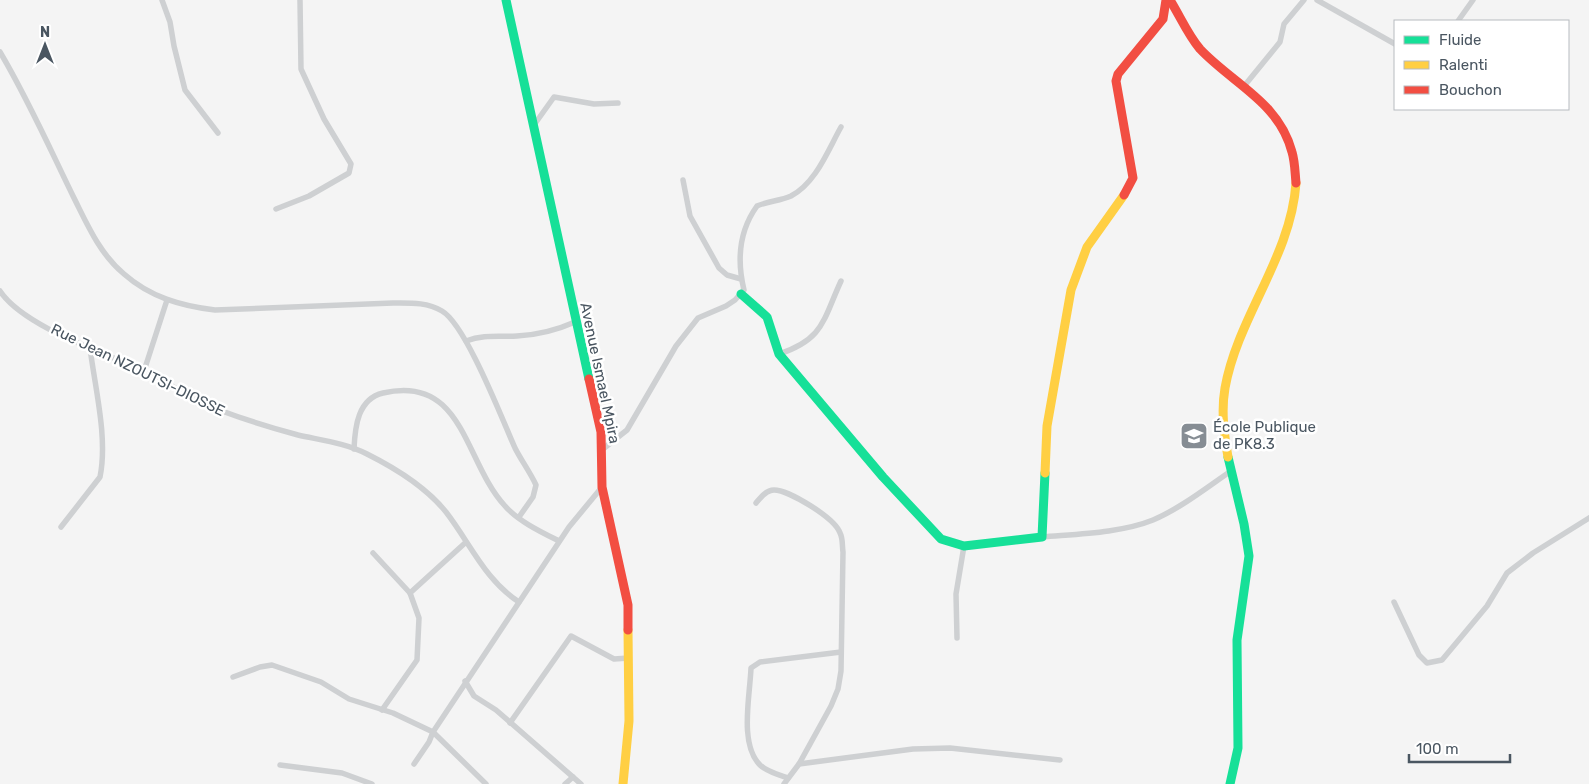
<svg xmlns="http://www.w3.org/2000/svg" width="1589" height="784" font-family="Rubik,sans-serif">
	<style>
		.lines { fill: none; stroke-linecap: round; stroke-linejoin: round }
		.street { stroke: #ced0d2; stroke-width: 5.5 }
		.fast { stroke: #16e098; stroke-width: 9 }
		.slow { stroke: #ffcf43; stroke-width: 9 }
		.jam { stroke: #f24e42; stroke-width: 9 }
		.labels { text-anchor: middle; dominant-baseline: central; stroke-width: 5; stroke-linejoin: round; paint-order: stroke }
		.street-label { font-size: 15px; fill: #4a5661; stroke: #fff }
		.poi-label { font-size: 15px; fill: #4a5661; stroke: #fff; text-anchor: start }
	</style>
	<rect width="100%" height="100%" fill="#f4f4f4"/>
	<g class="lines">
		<g class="street">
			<polyline points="162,0 170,22 174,46 185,90 218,133"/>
			<polyline points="1317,0 1395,44"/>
			<polyline points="1458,21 1473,0"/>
			<path d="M 0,52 C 28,99 50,149 74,198 C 88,226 100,254 124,274 C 150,297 181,306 215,310 L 393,303 C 410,303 427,302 442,311 C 466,325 502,419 515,448 C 521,460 530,472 536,485 L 533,497 L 519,517"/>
			<polyline points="1245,85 1280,42 1284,24 1304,0"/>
			<polyline points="534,125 554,97 594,104 618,103"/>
			<polyline points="683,180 690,216 719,268 727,275 741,279"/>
			<polyline points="276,209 309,196 349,173 351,164 324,119 301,69 300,0"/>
			<path d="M 0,291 C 24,327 105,353 144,371 C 170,383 194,402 222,411 C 246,420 272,428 298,435 C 320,440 346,443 367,454 C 395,468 426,487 446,512 C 470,543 485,580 519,602"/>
			<path d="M 466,341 C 484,334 499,337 517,336 C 537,335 557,330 575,322"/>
			<path d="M 779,354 C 824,339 823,320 841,281"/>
			<polyline points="144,371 167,300"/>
			<path d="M 354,449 C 355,426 358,399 383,393 C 464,374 464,462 505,506 C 518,521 541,532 559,541"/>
			<path d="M 603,449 L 627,430 L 676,346 L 698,318 L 726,306 L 735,300 L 744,290 C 737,261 739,231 757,206 C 768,201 780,201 791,196 C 816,183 828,150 841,127"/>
			<path d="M 756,503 C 760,498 766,490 774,490 C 789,490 835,518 840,533 C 843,538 842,546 843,552 L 841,671 L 838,689 L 831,706 L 799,764"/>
			<path d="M 61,527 L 100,477 C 108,438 95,388 90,348"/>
			<path d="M 1042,537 C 1076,534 1121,533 1153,520 C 1181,508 1206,488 1231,471"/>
			<polyline points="373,553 410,593 419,618 417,660 382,710"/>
			<polyline points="410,593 465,543"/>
			<polyline points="1394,602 1419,655 1427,663 1442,660 1487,606 1507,573 1533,553 1589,518"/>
			<polyline points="957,638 956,594 964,546"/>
			<polyline points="233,677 260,667 272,665 321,682 349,699 393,713 433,732 569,527 602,487"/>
			<polyline points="465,681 474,696 496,710 581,784"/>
			<polyline points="510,723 571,636 614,659 629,658"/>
			<polyline points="414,764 429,742 433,732 486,784"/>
			<polyline points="280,765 342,773 372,784"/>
			<path d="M 788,778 C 779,775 767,772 760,765 C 739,744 750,696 751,668 L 760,662 L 841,652"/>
			<polyline points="565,784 573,777"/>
			<polyline points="784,784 799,764 913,749 950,748 1060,760"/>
		</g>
		<g class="fast">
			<polyline points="506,0 589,379"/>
			<polyline points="741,294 767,317 779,354 883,477 941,539 964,546 1042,537 1045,473"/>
			<polyline points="1228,457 1244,524 1249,556 1237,640 1238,748 1230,784"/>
		</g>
		<g class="slow">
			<path d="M 1228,457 C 1224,434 1221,411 1225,388 C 1238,316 1291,257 1296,183"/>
			<polyline points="1045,473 1047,426 1071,290 1087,247 1124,195"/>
			<polyline points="623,784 629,721 628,630"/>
		</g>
		<g class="jam">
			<path d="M 1170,0 C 1180,16 1188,35 1200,49 C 1233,84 1279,102 1292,152 C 1295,162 1295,173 1296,183"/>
			<polyline points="1124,195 1133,178 1116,81 1118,74 1163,19 1166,0"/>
			<polyline points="589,379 601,432 602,487 628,605 628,630"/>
		</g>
	</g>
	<defs>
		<symbol id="school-square" viewBox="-11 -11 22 22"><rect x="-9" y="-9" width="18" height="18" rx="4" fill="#868d94" stroke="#fff"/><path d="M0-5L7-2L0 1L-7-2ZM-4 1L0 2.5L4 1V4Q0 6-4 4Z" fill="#fff"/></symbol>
	</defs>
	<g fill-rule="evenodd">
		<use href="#school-square" x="1178" y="420" width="32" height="32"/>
	</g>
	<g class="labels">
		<g class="street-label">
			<text transform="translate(138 370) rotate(26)">Rue Jean NZOUTSI-DIOSSE</text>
			<text transform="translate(600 373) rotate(78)">Avenue Ismael Mpira</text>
		</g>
		<g class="poi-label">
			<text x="1213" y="427">École Publique<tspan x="1213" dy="17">de PK8.3</tspan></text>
		</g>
	</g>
	<rect x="1394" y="20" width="175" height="90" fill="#ffffff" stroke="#b7bbc0"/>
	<rect x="1404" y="36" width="25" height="8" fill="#16e098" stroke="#b7bbc0"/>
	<text x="1439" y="45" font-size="15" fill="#4a5661">Fluide</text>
	<rect x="1404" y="61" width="25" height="8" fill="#ffcf43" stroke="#b7bbc0"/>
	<text x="1439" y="70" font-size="15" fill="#4a5661">Ralenti</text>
	<rect x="1404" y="86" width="25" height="8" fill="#f24e42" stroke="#b7bbc0"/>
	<text x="1439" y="95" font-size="15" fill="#4a5661">Bouchon</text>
	<g transform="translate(45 45)" stroke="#ffffff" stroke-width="4" paint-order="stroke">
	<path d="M0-4L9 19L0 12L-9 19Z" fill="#4a5661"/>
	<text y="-8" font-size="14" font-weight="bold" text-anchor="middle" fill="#4a5661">N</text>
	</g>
	<path d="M1409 754v8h101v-8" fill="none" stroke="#4a5661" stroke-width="2.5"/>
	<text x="1416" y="754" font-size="15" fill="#4a5661" stroke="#ffffff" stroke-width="4" paint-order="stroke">100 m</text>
</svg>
